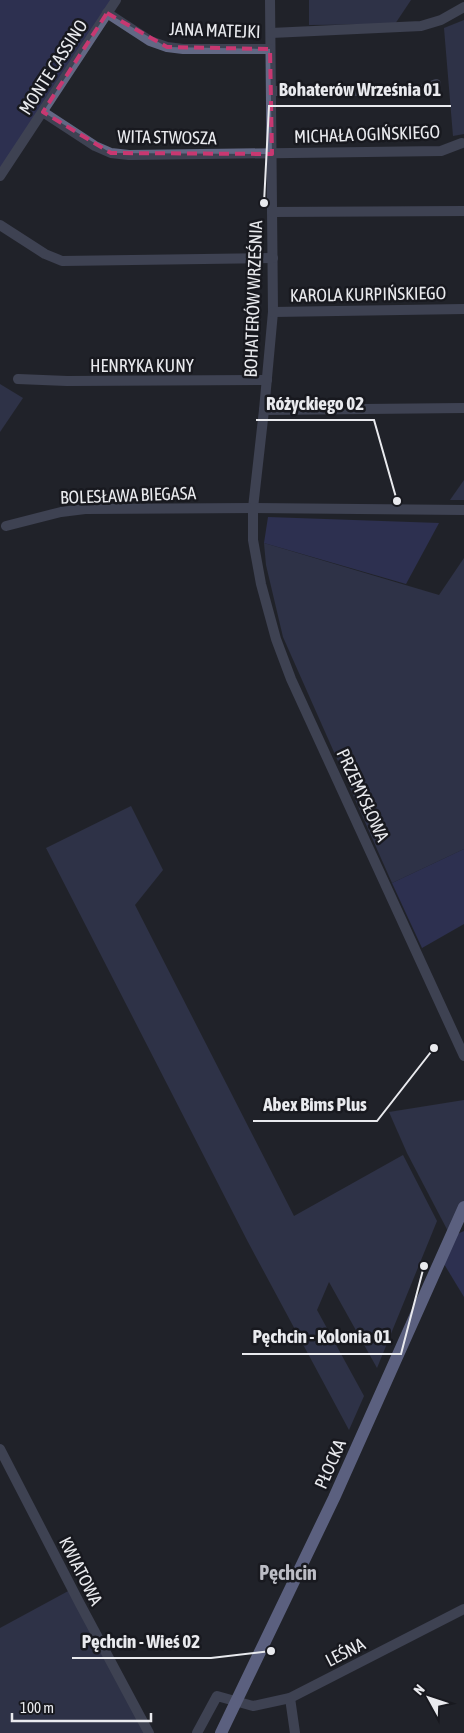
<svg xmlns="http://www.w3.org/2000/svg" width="464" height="1733" font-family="'Asap Condensed',sans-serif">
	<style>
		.green { fill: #3f456a }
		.forest { fill: #3c417e }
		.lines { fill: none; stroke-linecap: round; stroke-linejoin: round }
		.minor { stroke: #626884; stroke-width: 10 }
		.primary { stroke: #a2ace7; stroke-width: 12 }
		.marked { fill: none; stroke: #c83871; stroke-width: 4; stroke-dasharray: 10 6; stroke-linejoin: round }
		.labels { text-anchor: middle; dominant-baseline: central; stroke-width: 5; stroke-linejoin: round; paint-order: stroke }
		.street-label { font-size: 18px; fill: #e9eaee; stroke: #18191f }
		.quarter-label { font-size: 20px; font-weight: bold; fill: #bcbdc5; stroke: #18191f }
		.leader { fill: none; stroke: #e9eaee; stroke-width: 2 }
		.callout-dot { fill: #e9eaee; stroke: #18191f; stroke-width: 2 }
		.callout-label { font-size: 19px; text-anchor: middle; font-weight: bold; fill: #e9eaee; stroke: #18191f; stroke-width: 5; stroke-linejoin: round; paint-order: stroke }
	</style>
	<rect width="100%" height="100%" fill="#212329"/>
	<g class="green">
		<polygon points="309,0 411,0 395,24 309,25"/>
		<polygon points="464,20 464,134 453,136 444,28"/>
		<polygon points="0,384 23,398 0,432"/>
		<polygon points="464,480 464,500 450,500"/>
		<polygon points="264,543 439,595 464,558 464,849 392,883 283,637 266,565"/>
		<polygon points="131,806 163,870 135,905 294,1216 403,1155 437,1221 377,1368 329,1282 317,1310 364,1396 349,1430 248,1242 46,848"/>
		<polygon points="464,1100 464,1207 451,1237 407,1153 389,1112"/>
		<polygon points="72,1589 150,1733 0,1733 0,1628"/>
	</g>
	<g class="forest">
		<polygon points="0,0 116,0 0,176"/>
		<polygon points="268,517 439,523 406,584 264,543"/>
		<polygon points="464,849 464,924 422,948 392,883"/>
		<polygon points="464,1231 464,1297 441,1259 451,1237"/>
	</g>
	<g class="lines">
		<g class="minor">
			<polyline points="270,0 273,312 264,410 253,508 253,540 261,584 276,639 291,679 464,1056"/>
			<polyline points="107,13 150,41 167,47 183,49 270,49"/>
			<polyline points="271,33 421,26 441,20 464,7"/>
			<polyline points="272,91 420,91 436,84"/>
			<polyline points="43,112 95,146 111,153 129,155 441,151 462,143"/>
			<polyline points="0,176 116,0"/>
			<polyline points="272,212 464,211"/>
			<polyline points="0,225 45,254 62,261 273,258"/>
			<polyline points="273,312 464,309"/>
			<polyline points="18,379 67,381 267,380"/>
			<polyline points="264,410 464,408"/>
			<polyline points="6,526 61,512 85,509 253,508 464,510"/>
			<polyline points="0,1449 80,1604 149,1733"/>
			<polyline points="290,1698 295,1733"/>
			<polyline points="197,1733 217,1696 253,1706 290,1698 464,1609"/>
		</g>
		<polyline class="primary" points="221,1733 334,1498 464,1207"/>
	</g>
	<path d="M0 0H464V1733H0ZM 107,13 L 167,47 L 270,49 L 272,154 L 111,153 L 43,112 Z" fill="#212329" fill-opacity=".55" fill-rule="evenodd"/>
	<path class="marked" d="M 107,13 L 167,47 L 270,49 L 272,154 L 111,153 L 43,112 Z"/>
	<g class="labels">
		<g class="street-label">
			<text transform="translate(215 30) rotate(2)">JANA MATEJKI</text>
			<text transform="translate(53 67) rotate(-57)">MONTE CASSINO</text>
			<text transform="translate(367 134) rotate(-2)">MICHAŁA OGIŃSKIEGO</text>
			<text transform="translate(167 137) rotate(1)">WITA STWOSZA</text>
			<text transform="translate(368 294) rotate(-1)">KAROLA KURPIŃSKIEGO</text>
			<text transform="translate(253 299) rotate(-88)">BOHATERÓW WRZEŚNIA</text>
			<text x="142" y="365">HENRYKA KUNY</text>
			<text transform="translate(128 495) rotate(-2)">BOLESŁAWA BIEGASA</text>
			<text transform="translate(363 795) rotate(65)">PRZEMYSŁOWA</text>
			<text transform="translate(330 1464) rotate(-66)">PŁOCKA</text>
			<text transform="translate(81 1571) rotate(63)">KWIATOWA</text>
			<text transform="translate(345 1652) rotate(-27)">LEŚNA</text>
		</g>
		<g class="quarter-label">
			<text x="288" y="1572">Pęchcin</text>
		</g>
	</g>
	<path class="leader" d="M264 203L269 106H451M397 501L374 420H256M434 1048L377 1121H253M424 1266L401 1354H242M271 1651L211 1658H72"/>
	<g class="callout-dot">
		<circle cx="264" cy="203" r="5"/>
		<circle cx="397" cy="501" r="5"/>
		<circle cx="434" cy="1048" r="5"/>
		<circle cx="424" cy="1266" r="5"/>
		<circle cx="271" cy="1651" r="5"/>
	</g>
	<g class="callout-label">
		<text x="360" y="96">Bohaterów Września 01</text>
		<text x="315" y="410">Różyckiego 02</text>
		<text x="315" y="1111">Abex Bims Plus</text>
		<text x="322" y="1343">Pęchcin - Kolonia 01</text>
		<text x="141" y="1648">Pęchcin - Wieś 02</text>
	</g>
	<g transform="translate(429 1698) rotate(310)" stroke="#18191f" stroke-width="4" paint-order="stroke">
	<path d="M0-4L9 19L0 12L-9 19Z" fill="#e9eaee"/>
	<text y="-8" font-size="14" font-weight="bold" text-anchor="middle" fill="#e9eaee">N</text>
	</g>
	<path d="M12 1713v8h139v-8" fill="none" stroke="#e9eaee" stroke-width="2.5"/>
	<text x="20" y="1713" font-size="15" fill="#e9eaee" stroke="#18191f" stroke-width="4" paint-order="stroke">100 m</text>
</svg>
